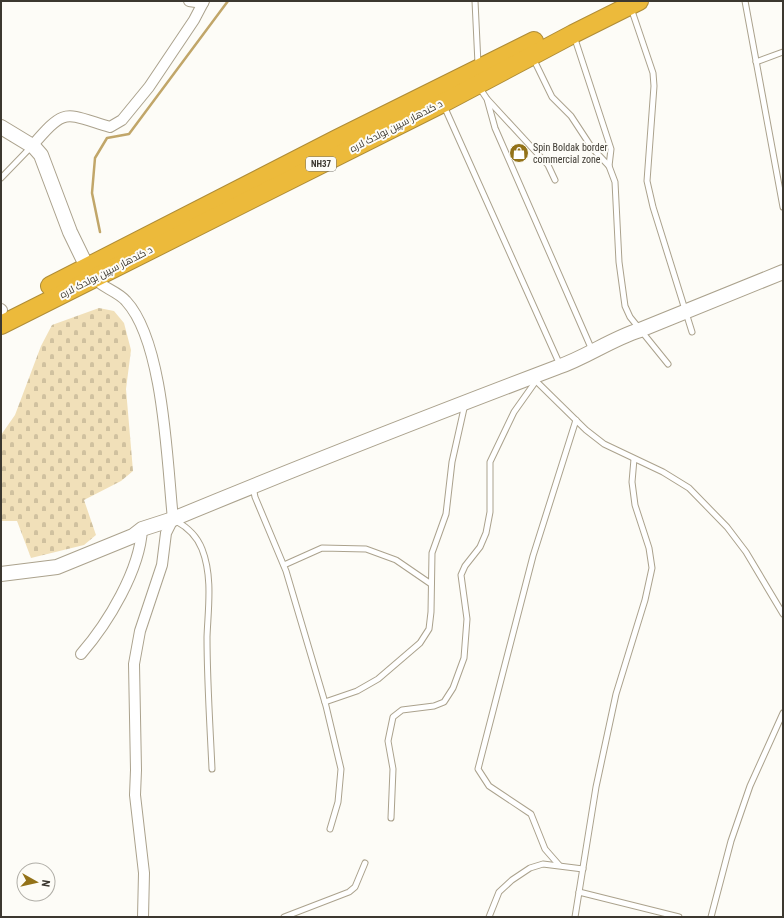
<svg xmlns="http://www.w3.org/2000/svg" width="784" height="918" font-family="'Roboto Condensed',Cairo,sans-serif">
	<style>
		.cemetery { fill: url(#cemetery-stones) }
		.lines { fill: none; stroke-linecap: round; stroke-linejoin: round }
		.stream { stroke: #c1a669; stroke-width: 2.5 }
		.lane-casing { stroke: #aba28d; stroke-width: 7 }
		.street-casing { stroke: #aba28d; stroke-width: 12 }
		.secondary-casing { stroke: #aba28d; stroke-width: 16 }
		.highway-casing { stroke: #ae8c37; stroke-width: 20 }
		.lane { stroke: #fff; stroke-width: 5 }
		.street { stroke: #fff; stroke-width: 10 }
		.secondary { stroke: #fff; stroke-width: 14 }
		.highway { stroke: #ecba3b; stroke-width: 18 }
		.labels { text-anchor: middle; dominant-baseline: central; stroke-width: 4; stroke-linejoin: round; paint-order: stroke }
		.shield { fill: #fdfcf7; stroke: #76736c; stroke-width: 1 }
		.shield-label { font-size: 9px; font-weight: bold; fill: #3c3830 }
		.street-label { font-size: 10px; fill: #3c3830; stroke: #fdfcf7 }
		.poi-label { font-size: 10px; fill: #3c3830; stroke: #fdfcf7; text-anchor: start }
	</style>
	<defs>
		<pattern id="cemetery-stones" width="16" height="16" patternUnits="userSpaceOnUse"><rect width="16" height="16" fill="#f1e0b9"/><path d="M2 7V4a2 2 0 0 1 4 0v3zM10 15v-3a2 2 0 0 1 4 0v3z" fill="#d0c19f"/></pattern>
	</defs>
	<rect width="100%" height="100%" fill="#fdfcf7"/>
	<polygon class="cemetery" points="99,308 114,311 124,323 131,350 126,389 133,471 121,481 84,500 96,535 84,545 31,558 17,521 1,521 1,435 15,415 41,346 52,325"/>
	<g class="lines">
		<polyline class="stream" points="100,232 92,193 95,158 107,138 129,134 228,1"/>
		<defs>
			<g id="lane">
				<polyline points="475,1 478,64"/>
				<polyline points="745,1 783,207"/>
				<polyline points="631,8 653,73 654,86 647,181 653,207 692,332"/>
				<polyline points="574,36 611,149 609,166"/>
				<polyline points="533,58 552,97 571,116 592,148 609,166 615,182 619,262 625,306 630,317 668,364"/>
				<polyline points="756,62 783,52"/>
				<polyline points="479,87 487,99 495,128 592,350"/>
				<polyline points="488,100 548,165 555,180"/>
				<polyline points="444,106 560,365"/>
				<polyline points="1,178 31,147"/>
				<polyline points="534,379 586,430 604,444 663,472 689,488 727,527 746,552 783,614"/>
				<polyline points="253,487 255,497 286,571 326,706 341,769 338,802 330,829"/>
				<path d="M 176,521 C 187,527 197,536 202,549 C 213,577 208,609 207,637 C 207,681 210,725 212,769"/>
				<polyline points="284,565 322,548 366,549 396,560 431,584"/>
				<polyline points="325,702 357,691 378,679 420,643 429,629 431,612 432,553 446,514 452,462 465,404"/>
				<polyline points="391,818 393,769 388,741 393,717 402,710 434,706 444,702 453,688 464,658 467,619 461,575 465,566 480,547 486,533 490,512 490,462 514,412 536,381"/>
				<polyline points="559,865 545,849 531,814 489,786 478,769 533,556 576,420"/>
				<polyline points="579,892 679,917"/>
				<polyline points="284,917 349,892 355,887 365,863"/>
				<polyline points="489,917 499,892 512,880 530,868 543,864 583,869"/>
				<polyline points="575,917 596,787 616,694 645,600 652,568 649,548 635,505 632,482 634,459"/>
				<polyline points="711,917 731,841 750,786 783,713"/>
			</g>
			<g id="street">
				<polyline points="189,1 203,3"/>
				<path d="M 32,146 C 66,107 63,113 110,127 L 122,120 L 149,87 L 194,20 L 204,1"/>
				<path d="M 92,276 C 98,286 118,291 126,301 C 164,342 167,463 173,519 L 166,533 L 162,565 L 140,631 L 134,664 L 136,770 L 135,795 L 144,873 L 143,917"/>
				<polyline points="1,309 2,310"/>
				<path d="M 81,654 C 108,623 140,570 142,529"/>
			</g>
			<g id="secondary">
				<polyline points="1,127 34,147 41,155 70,232 87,267"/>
				<path d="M 1,574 L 57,567 L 133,536 L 142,529 L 173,519 C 301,466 429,416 558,367 C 587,357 611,339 640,330 L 783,272"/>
			</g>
			<g id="highway">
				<polyline points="50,286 337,139 534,41"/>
				<polyline points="1,325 443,103 573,34 639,1"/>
			</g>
		</defs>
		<use href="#lane" class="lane-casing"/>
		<use href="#street" class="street-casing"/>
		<use href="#secondary" class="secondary-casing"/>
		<use href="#highway" class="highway-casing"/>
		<use href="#lane" class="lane"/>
		<use href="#street" class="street"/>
		<use href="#secondary" class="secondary"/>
		<use href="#highway" class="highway"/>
	</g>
	<defs>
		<symbol id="shop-disc" viewBox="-11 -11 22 22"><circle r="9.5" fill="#937219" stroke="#fdfcf7"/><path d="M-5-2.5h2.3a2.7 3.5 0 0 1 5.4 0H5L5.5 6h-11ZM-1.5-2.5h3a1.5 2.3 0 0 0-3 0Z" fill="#fff"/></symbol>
	</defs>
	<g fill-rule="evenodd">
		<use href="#shop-disc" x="508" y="142" width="22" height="22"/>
	</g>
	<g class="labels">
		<rect class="shield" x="306" y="157" width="30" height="14" rx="3"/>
		<g class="shield-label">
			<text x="321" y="164">NH37</text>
		</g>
		<g class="street-label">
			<text transform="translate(396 126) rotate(-27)">د کندهار سپین بولدک لاره</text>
			<text transform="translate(106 272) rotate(-27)">د کندهار سپین بولدک لاره</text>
		</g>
		<g class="poi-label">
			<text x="533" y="147">Spin Boldak border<tspan x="533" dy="12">commercial zone</tspan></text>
		</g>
	</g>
	<rect width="784" height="918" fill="none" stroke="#3c3830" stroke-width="4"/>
	<g transform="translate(36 882) rotate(98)"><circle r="19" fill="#fdfcf7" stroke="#b0aea7"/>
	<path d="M0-3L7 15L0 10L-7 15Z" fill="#937219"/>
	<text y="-6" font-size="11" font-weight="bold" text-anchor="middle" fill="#3c3830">N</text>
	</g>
</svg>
